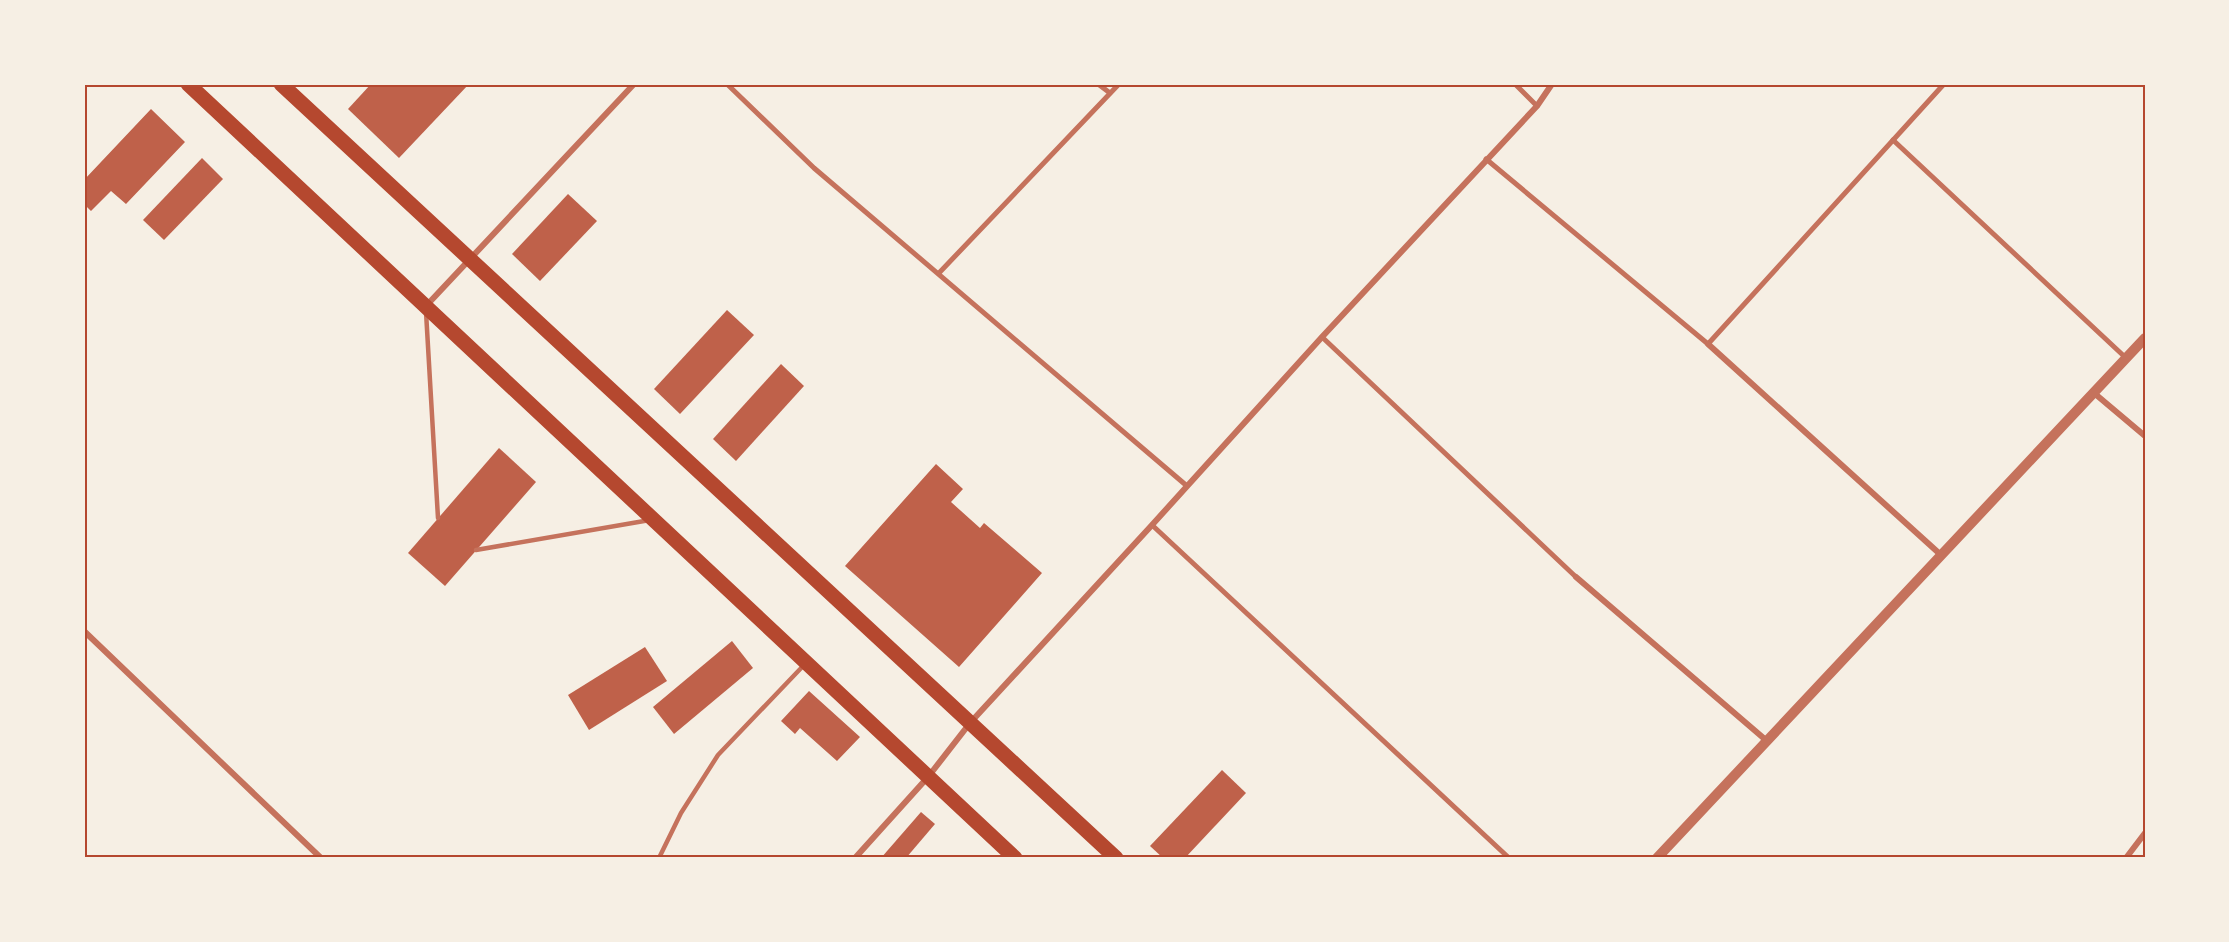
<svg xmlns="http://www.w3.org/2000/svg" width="2229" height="942" font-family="Inter,sans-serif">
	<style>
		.building { fill: #bf614a }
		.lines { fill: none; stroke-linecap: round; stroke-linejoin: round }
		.service { stroke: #c5725c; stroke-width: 4.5 }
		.pedestrian { stroke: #c5725c; stroke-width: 5 }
		.minor { stroke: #c5725c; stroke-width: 6 }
		.tertiary { stroke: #c5725c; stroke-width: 10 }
		.primary { stroke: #b5482f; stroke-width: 15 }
		.neatline { fill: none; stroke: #b5482f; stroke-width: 2 }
	</style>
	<rect width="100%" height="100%" fill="#f6efe4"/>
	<g class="building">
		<polygon points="371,84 469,84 399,158 348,109"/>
		<polygon points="151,109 185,142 126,204 111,191 91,211 84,204 84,180"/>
		<polygon points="202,158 223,179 164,240 143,220"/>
		<polygon points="568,194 597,221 540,281 512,254"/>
		<polygon points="727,310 754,335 680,414 654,389"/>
		<polygon points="781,364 804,386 736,461 713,439"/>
		<polygon points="499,448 536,482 445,586 408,553"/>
		<polygon points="936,464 963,489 951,502 980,528 984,523 1042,573 959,667 845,566"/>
		<polygon points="732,641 753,668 674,734 653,707"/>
		<polygon points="645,647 667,681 589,730 568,695"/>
		<polygon points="809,691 860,737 837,761 800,728 795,734 781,721"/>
		<polygon points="1222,770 1246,793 1185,858 1163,858 1150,846"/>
		<polygon points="921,812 935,824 906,858 881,858"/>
	</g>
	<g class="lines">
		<g class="service">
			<polyline points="426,312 438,518"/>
			<polyline points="476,550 650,520"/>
			<polyline points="659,858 681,813 718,755 804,665"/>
		</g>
		<g class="pedestrian">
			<polyline points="727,84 814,168 1187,486"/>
			<polyline points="1098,84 1110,93"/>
			<polyline points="1515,84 1537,106"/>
			<polyline points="1893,140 2126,358"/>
			<polyline points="1486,159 1708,344 1944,84"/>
			<polyline points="939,273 1119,84"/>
			<polyline points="1322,337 1576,577"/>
			<polyline points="1152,525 1509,858"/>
		</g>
		<g class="minor">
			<polyline points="426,306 634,84"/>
			<polyline points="1708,344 1941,555"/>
			<polyline points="2094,393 2145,436"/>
			<polyline points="1576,577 1767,741"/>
			<polyline points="84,631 321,858"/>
			<polyline points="855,858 928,777 970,723 1152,525 1322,337 1537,106 1552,84"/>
			<polyline points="2126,858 2145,833"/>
		</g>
		<polyline class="tertiary" points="1657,858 2145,338"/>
		<g class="primary">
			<polyline points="188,84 1015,858"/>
			<polyline points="281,84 1116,858"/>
		</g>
	</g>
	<rect width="2229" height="942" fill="none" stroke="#f6efe4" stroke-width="171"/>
	<rect x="86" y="86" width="2058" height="770" class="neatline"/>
</svg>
